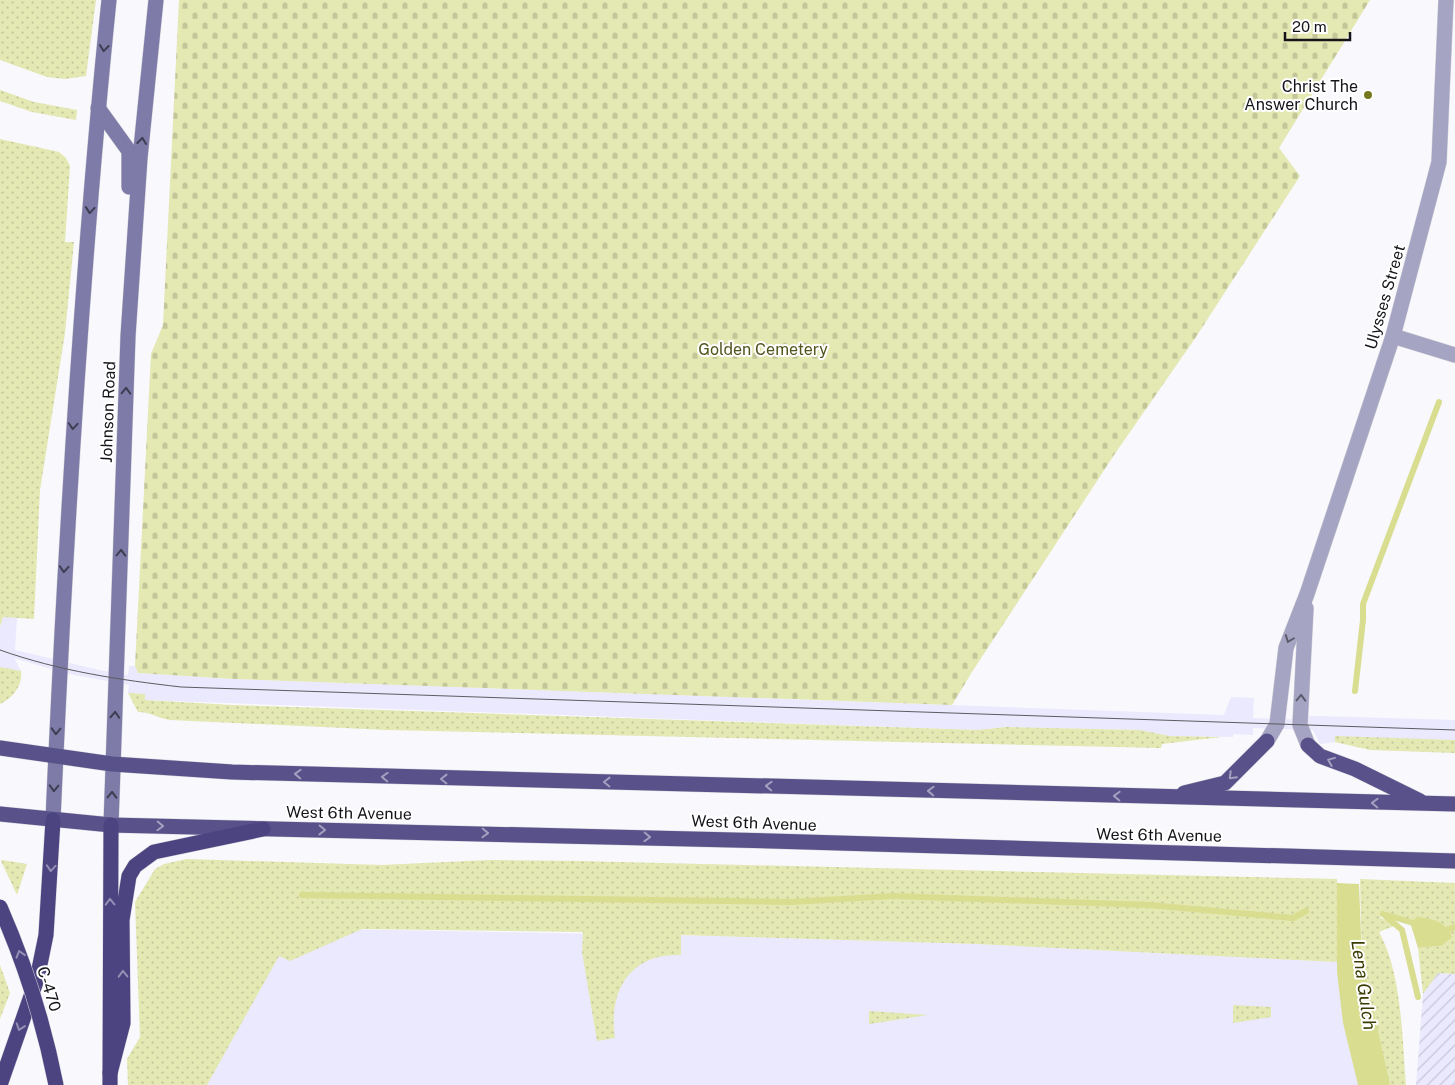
<svg xmlns="http://www.w3.org/2000/svg" width="1455" height="1085" font-family="'Public Sans',sans-serif">
	<style>
		.built { fill: #eae9fe }
		.industrial { fill: url(#industrial-furrows) }
		.grass { fill: url(#grass-dots) }
		.cemetery { fill: url(#cemetery-stones) }
		.water { fill: #d9dd8f }
		.lines { fill: none; stroke-linecap: round; stroke-linejoin: round }
		.stream { stroke: #d9dd8f; stroke-width: 6 }
		.minor-casing { stroke: #d4d4d9; stroke-width: 16 }
		.tertiary-casing { stroke: #d4d4d9; stroke-width: 16 }
		.secondary-casing { stroke: #d4d4d9; stroke-width: 16 }
		.trunk-casing { stroke: #d4d4d9; stroke-width: 16 }
		.motorway-casing { stroke: #d4d4d9; stroke-width: 16 }
		.minor { stroke: #a6a4c3; stroke-width: 15 }
		.tertiary { stroke: #a6a4c3; stroke-width: 15 }
		.secondary { stroke: #7e7ba8; stroke-width: 15 }
		.trunk { stroke: #58518a; stroke-width: 15 }
		.motorway { stroke: #4c4481; stroke-width: 15 }
		.tram { stroke: #5c5b60; stroke-width: 1 }
		.motorway-bridge-casing { stroke: #d4d4d9; stroke-width: 16; stroke-linecap: butt }
		.motorway-bridge { stroke: #4c4481; stroke-width: 15 }
		.oneway { stroke: #3f3d52 }
		.oneway2 { stroke: #5e5c6e }
		.oneway3 { stroke: #a39fbf }
		.oneway4 { stroke: #948fb3 }
		.poi-dot { fill: #76781f; stroke: #fff; stroke-width: 2 }
		.labels { text-anchor: middle; dominant-baseline: central; stroke-width: 4; stroke-linejoin: round; paint-order: stroke }
		.poi-label { font-size: 16px; fill: #151419; stroke: #fff; text-anchor: end }
		.street-label { font-size: 16px; fill: #151419; stroke: #fff }
		.park-label { font-size: 16px; fill: #53551d; stroke: #fff }
		.water-label { font-size: 18px; font-style: italic; fill: #3b3c00; stroke: #fff }
	</style>
	<defs>
		<pattern id="industrial-furrows" width="10" height="10" patternUnits="userSpaceOnUse" patternTransform="scale(1.25)"><rect width="10" height="10" fill="#eae9fe"/><path d="M-1 1l2-2M0 10L10 0M9 11l2-2" fill="none" stroke="#c8c7d9"/></pattern>
		<pattern id="grass-dots" width="8" height="8" patternUnits="userSpaceOnUse" patternTransform="scale(1.25)"><rect width="8" height="8" fill="#e4e8b2"/><path d="M2 2h.1M6 6h.1" fill="none" stroke="#c3c698" stroke-width="1.8" stroke-linecap="round"/></pattern>
		<pattern id="cemetery-stones" width="16" height="16" patternUnits="userSpaceOnUse" patternTransform="scale(1.25)"><rect width="16" height="16" fill="#e4e8b2"/><path d="M2 7V4a2 2 0 0 1 4 0v3zM10 15v-3a2 2 0 0 1 4 0v3z" fill="#c3c698"/></pattern>
	</defs>
	<rect width="100%" height="100%" fill="#f8f8fd"/>
	<g class="built">
		<polygon points="3,617 17,617 15,650 99,670 128,675 129,666 135,666 138,673 234,679 1224,715 1231,697 1254,698 1253,718 1308,720 1309,716 1317,716 1455,720 1455,740 1335,737 1335,742 1320,744 1313,730 1253,728 1253,735 1233,734 1233,737 1170,736 1140,730 1006,727 978,730 144,700 145,694 128,693 129,685 64,673 14,658 21,671 0,667 0,627"/>
		<polygon points="228,927 715,936 976,944 1337,962 1343,1023 1358,1085 157,1085"/>
	</g>
	<polygon class="industrial" points="1438,973 1455,974 1455,1085 1416,1085 1423,994"/>
	<g class="grass">
		<polygon points="0,0 96,0 86,76 65,79 47,77 0,60"/>
		<polygon points="0,90 34,102 77,110 76,120 32,112 0,101"/>
		<polygon points="0,139 59,152 66,158 70,166 65,242 74,242 65,333 40,490 34,619 3,617 0,627"/>
		<path d="M 0,667 L 21,671 C 23,685 13,698 0,704 Z"/>
		<path d="M 128,693 L 145,694 L 145,700 L 232,705 L 978,730 L 1006,727 L 1140,730 L 1170,736 L 1221,737 L 1162,744 L 1161,748 L 387,730 L 170,720 C 157,718 151,712 138,712 Z"/>
		<polygon points="1335,736 1455,740 1455,753 1370,750 1335,742"/>
		<path d="M 187,859 L 381,865 L 490,860 L 578,861 L 1337,879 L 1337,962 L 976,944 L 681,935 L 681,955 C 629,953 608,992 615,1038 L 597,1041 L 582,952 L 583,932 L 362,929 L 290,961 L 279,956 L 207,1085 L 128,1085 L 127,1059 L 140,1037 L 135,902 L 155,869 L 164,864 Z"/>
		<polygon points="2,860 27,864 17,895 1,861"/>
		<path d="M 1360,879 L 1455,883 L 1455,974 L 1438,973 L 1423,994 L 1418,948 L 1442,946 L 1417,917 L 1412,921 L 1383,911 L 1380,918 L 1399,924 L 1379,932 C 1402,973 1402,1038 1406,1085 L 1390,1085 L 1385,1070 L 1362,960 Z"/>
		<polygon points="0,965 10,993 0,1019"/>
		<polygon points="1233,1005 1271,1007 1271,1017 1233,1023"/>
		<polygon points="869,1011 928,1015 869,1024"/>
	</g>
	<polygon class="cemetery" points="179,0 1370,0 1279,148 1300,176 1196,337 1114,455 972,672 952,705 234,679 138,673 135,666 151,354 163,325"/>
	<g class="water">
		<polygon points="1337,883 1359,884 1362,960 1390,1085 1358,1085 1343,1023 1337,972"/>
		<path d="M 1417,917 C 1433,919 1445,921 1452,937 L 1441,946 L 1418,948 L 1410,922 Z"/>
	</g>
	<g class="lines">
		<g class="stream">
			<polyline points="1355,691 1363,620 1363,604 1439,402"/>
			<polyline points="302,895 791,902 893,896 1149,905 1293,918 1306,911"/>
			<polyline points="1383,914 1402,930 1418,997"/>
			<polyline points="1387,915 1416,924"/>
			<polyline points="1442,932 1455,927"/>
		</g>
		<defs>
			<polyline id="minor" points="1393,336 1455,355"/>
			<g id="tertiary">
				<polyline points="1306,608 1300,725 1308,745"/>
				<polyline points="1267,741 1277,724 1286,648 1307,594 1393,336 1439,162 1446,0"/>
			</g>
			<g id="secondary">
				<polyline points="98,108 129,151 129,187"/>
				<path d="M 53,820 C 65,546 81,273 109,0"/>
				<polyline points="111,825 128,336 140,158 156,0"/>
			</g>
			<g id="trunk">
				<polyline points="1308,745 1320,756 1355,769 1420,801"/>
				<polyline points="0,748 112,764 232,772 1455,804"/>
				<polyline points="1184,793 1225,783 1267,741"/>
				<polyline points="0,814 111,825 771,841 1455,861"/>
			</g>
			<g id="motorway">
				<polyline points="110,1073 123,1023 122,920 129,876 135,866 154,852 263,829"/>
				<polyline points="0,1085 37,979 46,935 53,820"/>
				<polyline points="110,1085 111,825"/>
			</g>
		</defs>
		<use href="#minor" class="minor-casing"/>
		<use href="#tertiary" class="tertiary-casing"/>
		<use href="#secondary" class="secondary-casing"/>
		<use href="#trunk" class="trunk-casing"/>
		<use href="#motorway" class="motorway-casing"/>
		<use href="#minor" class="minor"/>
		<use href="#tertiary" class="tertiary"/>
		<use href="#secondary" class="secondary"/>
		<use href="#trunk" class="trunk"/>
		<use href="#motorway" class="motorway"/>
		<path class="tram" d="M 0,650 C 59,671 120,680 181,687 L 1455,730"/>
		<defs>
			<path id="motorway-bridge" d="M 0,907 C 25,964 44,1024 56,1085"/>
		</defs>
		<use href="#motorway-bridge" class="motorway-bridge-casing"/>
		<use href="#motorway-bridge" class="motorway-bridge"/>
	</g>
	<defs><path id="oneway-chevron" d="M-2-3.5L2.5 0L-2 3.5" fill="none" stroke-width="1.6" stroke-linecap="round" stroke-linejoin="round" transform="scale(1.25)"/></defs>
	<g class="oneway">
		<use href="#oneway-chevron" transform="translate(104 48) rotate(96)"/>
		<use href="#oneway-chevron" transform="translate(142 141) rotate(-84)"/>
		<use href="#oneway-chevron" transform="translate(90 210) rotate(95)"/>
		<use href="#oneway-chevron" transform="translate(126 391) rotate(-88)"/>
		<use href="#oneway-chevron" transform="translate(73 426) rotate(94)"/>
		<use href="#oneway-chevron" transform="translate(121 553) rotate(-88)"/>
		<use href="#oneway-chevron" transform="translate(64 569) rotate(94)"/>
		<use href="#oneway-chevron" transform="translate(115 715) rotate(-87)"/>
		<use href="#oneway-chevron" transform="translate(56 731) rotate(92)"/>
		<use href="#oneway-chevron" transform="translate(54 788) rotate(92)"/>
		<use href="#oneway-chevron" transform="translate(112 795) rotate(-89)"/>
	</g>
	<g class="oneway2">
		<use href="#oneway-chevron" transform="translate(1289 639) rotate(111)"/>
		<use href="#oneway-chevron" transform="translate(1301 698) rotate(-88)"/>
	</g>
	<g class="oneway3">
		<use href="#oneway-chevron" transform="translate(1331 761) rotate(-158)"/>
		<use href="#oneway-chevron" transform="translate(298 774) rotate(-178)"/>
		<use href="#oneway-chevron" transform="translate(1232 776) rotate(135)"/>
		<use href="#oneway-chevron" transform="translate(385 777) rotate(-178)"/>
		<use href="#oneway-chevron" transform="translate(444 779) rotate(-179)"/>
		<use href="#oneway-chevron" transform="translate(607 782) rotate(-179)"/>
		<use href="#oneway-chevron" transform="translate(769 786) rotate(-178)"/>
		<use href="#oneway-chevron" transform="translate(931 791) rotate(-178)"/>
		<use href="#oneway-chevron" transform="translate(1117 796) rotate(-178)"/>
		<use href="#oneway-chevron" transform="translate(1375 803) rotate(-178)"/>
		<use href="#oneway-chevron" transform="translate(160 826) rotate(2)"/>
		<use href="#oneway-chevron" transform="translate(322 830) rotate(1)"/>
		<use href="#oneway-chevron" transform="translate(485 833) rotate(2)"/>
		<use href="#oneway-chevron" transform="translate(647 837) rotate(2)"/>
	</g>
	<g class="oneway4">
		<use href="#oneway-chevron" transform="translate(51 868) rotate(94)"/>
		<use href="#oneway-chevron" transform="translate(110 902) rotate(-91)"/>
		<use href="#oneway-chevron" transform="translate(20 954) rotate(-107)"/>
		<use href="#oneway-chevron" transform="translate(123 974) rotate(-91)"/>
		<use href="#oneway-chevron" transform="translate(20 1027) rotate(109)"/>
	</g>
	<circle class="poi-dot" cx="1368" cy="95" r="5"/>
	<g class="labels">
		<g class="poi-label">
			<text x="1358" y="86">Christ The<tspan x="1358" dy="18">Answer Church</tspan></text>
		</g>
		<g class="street-label">
			<text transform="translate(1385 297) rotate(-74)">Ulysses Street</text>
			<text transform="translate(108 412) rotate(-88)">Johnson Road</text>
			<text transform="translate(349 813) rotate(1)">West 6th Avenue</text>
			<text transform="translate(754 823) rotate(2)">West 6th Avenue</text>
			<text transform="translate(1159 835) rotate(1)">West 6th Avenue</text>
			<text transform="translate(49 989) rotate(73)">C-470</text>
		</g>
		<g class="park-label">
			<text x="763" y="349">Golden Cemetery</text>
		</g>
		<g class="water-label">
			<text transform="translate(1364 985) rotate(82)">Lena Gulch</text>
		</g>
	</g>
	<path d="M1285 32v8h65v-8" fill="none" stroke="#151419" stroke-width="2.5"/>
	<text x="1292" y="32" font-size="15" fill="#151419" stroke="#ffffff" stroke-width="4" paint-order="stroke">20 m</text>
</svg>
